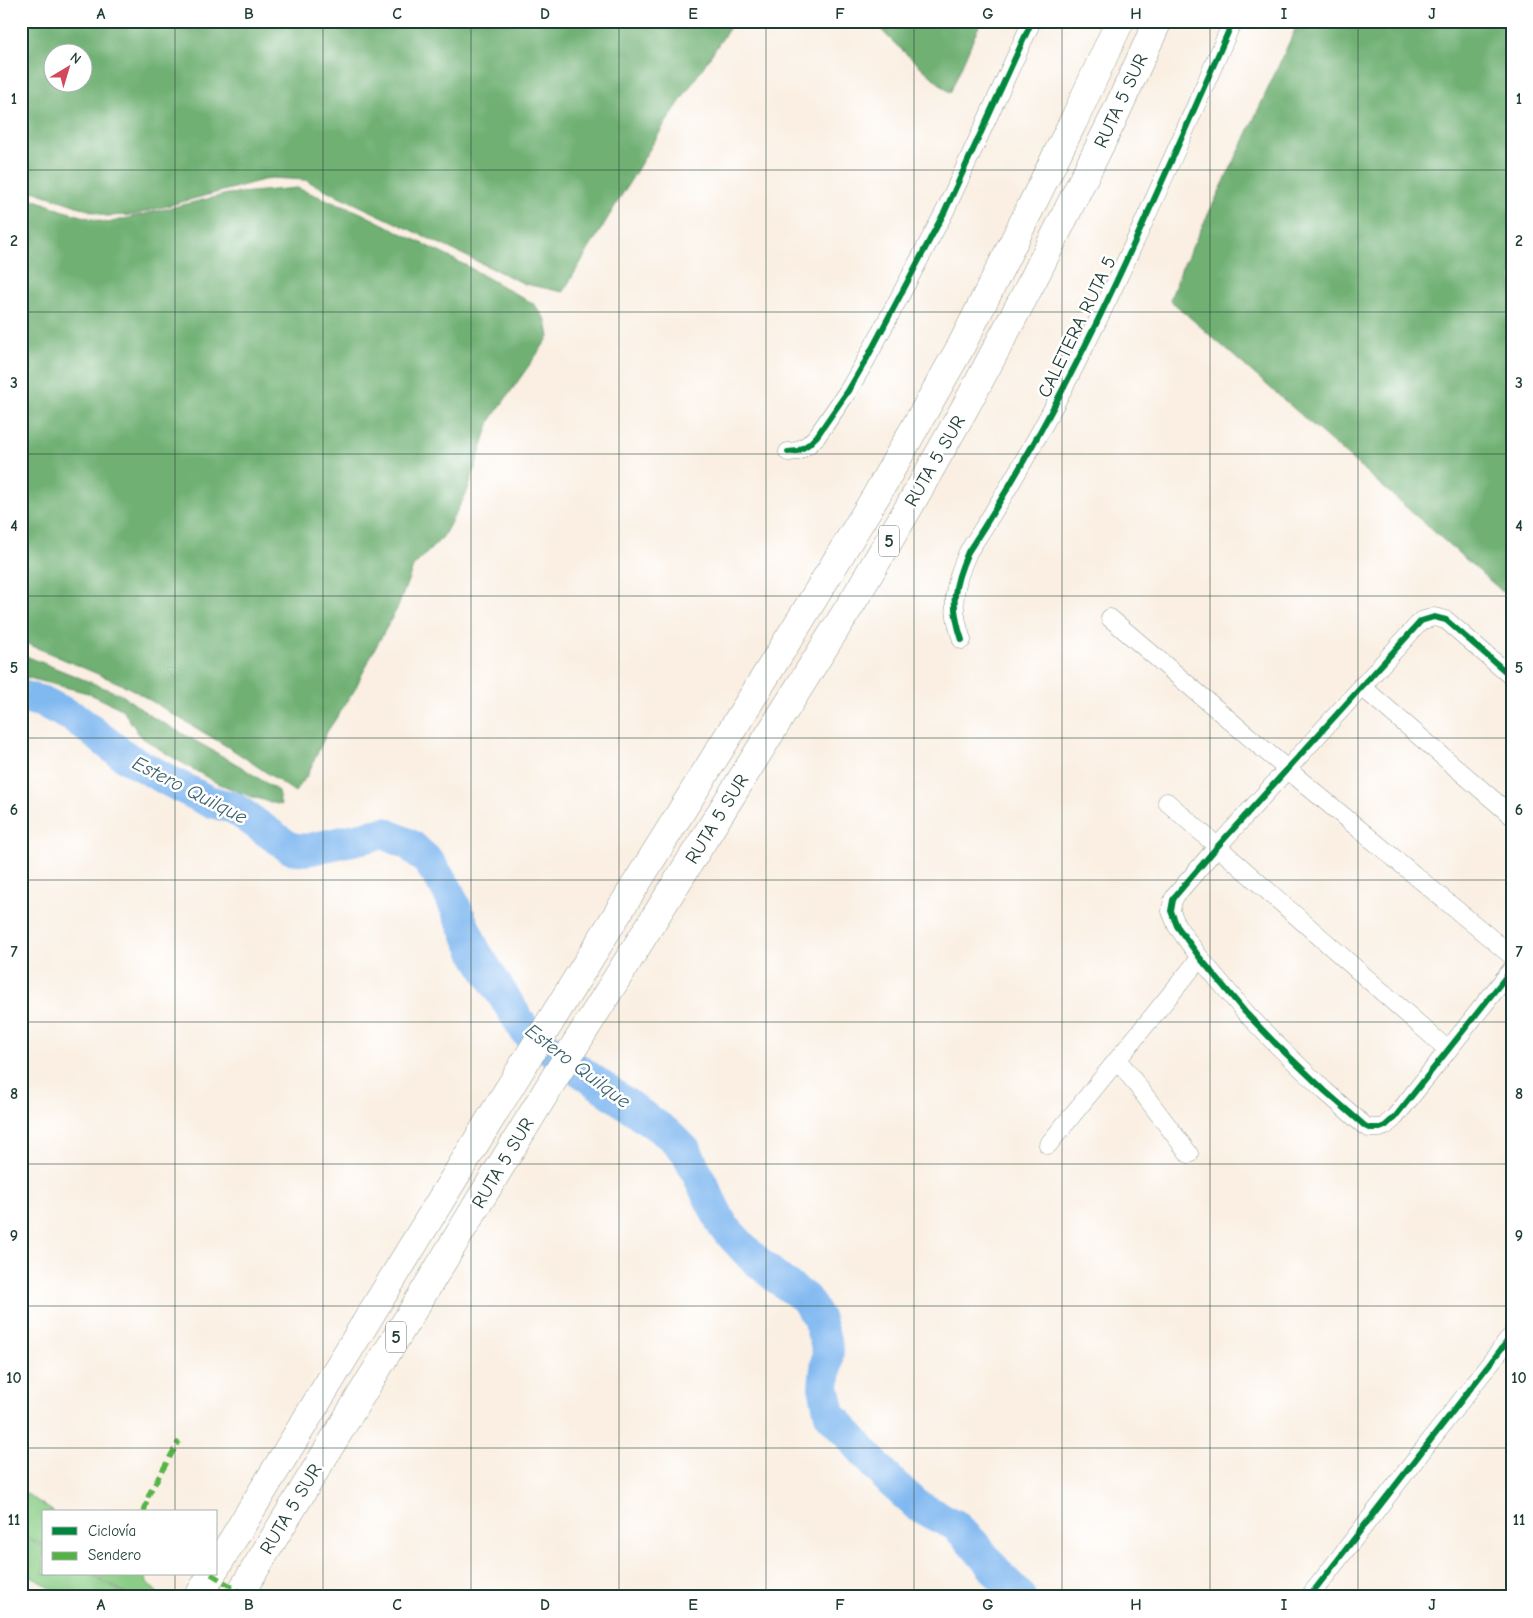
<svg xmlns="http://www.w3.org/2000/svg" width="1533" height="1618" font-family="'Comic Neue',sans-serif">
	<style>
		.green { fill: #8bcd86; stroke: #55855d }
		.forest { fill: #70b073; stroke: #487654; fill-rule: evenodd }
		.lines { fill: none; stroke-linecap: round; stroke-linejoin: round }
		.river { stroke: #80b8f0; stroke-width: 32 }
		.minor-casing { stroke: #8c968b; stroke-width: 19 }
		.motorway-casing { stroke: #8c968b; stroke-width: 29 }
		.minor { stroke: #fff; stroke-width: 18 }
		.motorway { stroke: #fff; stroke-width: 28 }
		.quiet { stroke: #55b346; stroke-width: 5; stroke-dasharray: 10 5; stroke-linecap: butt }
		.cycleway-casing { stroke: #fff; stroke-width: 9 }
		.cycleway { stroke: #00873e; stroke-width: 6 }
		.grid { fill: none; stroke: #1f3d34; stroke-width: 1; stroke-opacity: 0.55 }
		.labels { text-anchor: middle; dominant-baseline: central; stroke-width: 5; stroke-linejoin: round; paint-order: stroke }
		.shield { fill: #fff; stroke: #627771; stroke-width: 1 }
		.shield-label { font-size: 18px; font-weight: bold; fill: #1f3d34 }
		.street-label { font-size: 19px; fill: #1f3d34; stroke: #fff }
		.water-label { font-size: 20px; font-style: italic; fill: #3c626c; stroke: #fff }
		.neatline { fill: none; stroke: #1f3d34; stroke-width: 2 }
		.grid-label { font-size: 16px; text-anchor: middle; font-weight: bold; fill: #1f3d34 }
	</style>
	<rect width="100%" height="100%" fill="#fff"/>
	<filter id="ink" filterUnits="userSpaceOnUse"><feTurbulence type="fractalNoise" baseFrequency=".02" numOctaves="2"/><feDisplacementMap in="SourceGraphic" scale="10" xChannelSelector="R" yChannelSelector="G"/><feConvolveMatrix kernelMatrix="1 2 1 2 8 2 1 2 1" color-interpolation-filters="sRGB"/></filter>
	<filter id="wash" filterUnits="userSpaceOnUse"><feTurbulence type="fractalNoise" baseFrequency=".0096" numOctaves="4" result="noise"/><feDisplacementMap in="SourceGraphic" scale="20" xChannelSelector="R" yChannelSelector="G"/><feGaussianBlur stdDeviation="1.12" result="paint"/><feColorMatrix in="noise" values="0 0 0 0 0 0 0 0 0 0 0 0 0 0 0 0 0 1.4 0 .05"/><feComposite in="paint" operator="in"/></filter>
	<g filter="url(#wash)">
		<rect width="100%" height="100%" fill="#faefe2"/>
		<g class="green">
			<polygon points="21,1490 54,1512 44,1512 44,1546 21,1533"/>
			<polygon points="21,1535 44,1548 44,1574 90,1574 129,1597 66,1597 21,1571"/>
			<polygon points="93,1574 145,1574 147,1582 161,1597 132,1597"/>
		</g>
		<g class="forest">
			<path d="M 21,21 L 734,21 L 663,127 L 563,292 L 525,284 L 305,180 L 271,178 L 133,215 L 106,216 L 21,187 ZM 52,52 L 82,52 L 82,82 L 52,82 Z"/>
			<polygon points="873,21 981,21 950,93 892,41"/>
			<polygon points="1299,21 1501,21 1512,32 1512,600 1170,300 1181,270 1241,147"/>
			<polygon points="297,188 359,212 467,266 535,305 546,320 549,337 490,421 467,492 443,537 413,567 398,607 372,654 354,691 327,732 307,776 295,792 236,752 128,687 21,641 21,194 64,211 107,223 228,194"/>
			<polygon points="21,654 122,695 151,716 240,766 278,791 281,805 249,796 215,782 167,754 141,737 122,709 88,693 21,676"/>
		</g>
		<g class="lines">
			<polyline class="river" points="21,696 43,702 75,718 124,756 169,781 208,801 234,808 290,848 306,850 384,833 410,845 428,861 447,889 475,951 526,1032 671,1136 686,1151 723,1226 750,1255 778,1279 805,1298 818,1318 828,1350 824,1387 830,1414 891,1482 918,1506 955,1525 973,1543 1001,1577 1021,1597"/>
		</g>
	</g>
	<g filter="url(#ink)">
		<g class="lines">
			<defs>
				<g id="minor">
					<polyline points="788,452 798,451 809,444 817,436 848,391 866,360 945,211 1032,21"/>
					<polyline points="1110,618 1288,770 1512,956"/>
					<path d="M 962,640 C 950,604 953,586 968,552 C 1077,386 1153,202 1233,21"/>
					<polyline points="1512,677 1446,620 1434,617 1421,621 1217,847 1176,895 1173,900 1171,911 1177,926 1200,958 1245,1012 1274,1042 1325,1091 1365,1126 1369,1128 1380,1128 1385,1126 1395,1117 1512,969"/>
					<polyline points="1361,686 1512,816"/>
					<polyline points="1167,802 1448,1050"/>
					<polyline points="1118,1060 1189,1154"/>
					<polyline points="1048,1145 1200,958"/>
					<polyline points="1309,1597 1512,1335"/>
				</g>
				<g id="motorway">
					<polyline points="216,1567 527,1059 801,619 876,496 960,348 1007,255 1074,120 1120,21"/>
					<polyline points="198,1597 212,1574"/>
					<polyline points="238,1597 555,1077 853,601 909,507 967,404 1034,278 1112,121 1158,21"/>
				</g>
			</defs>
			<use href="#minor" class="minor-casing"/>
			<use href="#motorway" class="motorway-casing"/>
			<use href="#minor" class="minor"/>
			<use href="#motorway" class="motorway"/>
			<g class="quiet">
				<polyline points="144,1512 149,1494 179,1441"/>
				<polyline points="211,1574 249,1597"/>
			</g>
			<defs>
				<g id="cycleway">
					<polyline points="788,452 798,451 809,444 817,436 848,391 866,360 945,211 1032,21"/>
					<path d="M 962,640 C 950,604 953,586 968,552 C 1077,386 1153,202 1233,21"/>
					<polyline points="1512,677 1446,620 1434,617 1421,621 1217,847 1176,895 1173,900 1171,911 1177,926 1200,958 1245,1012 1274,1042 1325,1091 1365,1126 1369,1128 1380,1128 1385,1126 1395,1117 1512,969"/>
					<polyline points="1309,1597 1512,1335"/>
				</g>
			</defs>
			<use href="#cycleway" class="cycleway-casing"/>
			<use href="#cycleway" class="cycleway"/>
		</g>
	</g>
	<path class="grid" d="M 175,21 L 175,1512M 323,21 L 323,1597M 471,21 L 471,1597M 619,21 L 619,1597M 766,21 L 766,1597M 914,21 L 914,1597M 1062,21 L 1062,1597M 1210,21 L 1210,1597M 1358,21 L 1358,1597M 21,170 L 1512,170M 21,312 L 1512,312M 21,454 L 1512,454M 21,596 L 1512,596M 21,738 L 1512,738M 21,880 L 1512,880M 21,1022 L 1512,1022M 21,1164 L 1512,1164M 21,1306 L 1512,1306M 21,1448 L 1512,1448M 175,1574 L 175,1597"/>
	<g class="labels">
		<g class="shield">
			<rect x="879" y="525.5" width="20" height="31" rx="4"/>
			<rect x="386" y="1321.5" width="20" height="31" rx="4"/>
		</g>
		<g class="shield-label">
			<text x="889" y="541">5</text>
			<text x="396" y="1337">5</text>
		</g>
		<g class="street-label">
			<text transform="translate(1121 101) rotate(-65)">RUTA 5 SUR</text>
			<text transform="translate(1077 327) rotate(-64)">CALETERA RUTA 5</text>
			<text transform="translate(935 461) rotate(-60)">RUTA 5 SUR</text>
			<text transform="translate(717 819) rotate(-58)">RUTA 5 SUR</text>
			<text transform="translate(503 1163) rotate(-59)">RUTA 5 SUR</text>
			<text transform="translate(291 1509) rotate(-59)">RUTA 5 SUR</text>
		</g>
		<g class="water-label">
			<text transform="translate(190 790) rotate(27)">Estero Quilque</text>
			<text transform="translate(578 1066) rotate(37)">Estero Quilque</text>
		</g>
	</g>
	<rect width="1533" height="1618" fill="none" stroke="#fff" stroke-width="55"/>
	<rect x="42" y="1510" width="175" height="65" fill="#ffffff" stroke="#a5b1ae"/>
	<rect x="52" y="1527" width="25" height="8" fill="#00873e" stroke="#a5b1ae"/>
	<text x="88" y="1536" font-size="15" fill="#1f3d34">Ciclovía</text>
	<rect x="52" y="1552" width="25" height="8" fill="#55b346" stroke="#a5b1ae"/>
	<text x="88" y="1560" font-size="15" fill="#1f3d34">Sendero</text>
	<g transform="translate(68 68) rotate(38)"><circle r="24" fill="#ffffff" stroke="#a5b1ae"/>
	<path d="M0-4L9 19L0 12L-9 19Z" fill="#d1495b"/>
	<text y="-8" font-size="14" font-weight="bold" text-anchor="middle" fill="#1f3d34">N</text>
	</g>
	<rect x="28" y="28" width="1478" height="1562" class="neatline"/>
	<g class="grid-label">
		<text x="101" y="19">A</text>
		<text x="249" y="19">B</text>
		<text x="397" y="19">C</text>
		<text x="545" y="19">D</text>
		<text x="693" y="19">E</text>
		<text x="840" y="19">F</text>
		<text x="988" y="19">G</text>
		<text x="1136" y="19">H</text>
		<text x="1284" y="19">I</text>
		<text x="1432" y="19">J</text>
		<text x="14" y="104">1</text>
		<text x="1519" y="104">1</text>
		<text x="14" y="246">2</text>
		<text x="1519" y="246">2</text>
		<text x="14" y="388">3</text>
		<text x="1519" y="388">3</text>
		<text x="14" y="531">4</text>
		<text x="1519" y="531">4</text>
		<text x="14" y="673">5</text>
		<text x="1519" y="673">5</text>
		<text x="14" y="815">6</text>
		<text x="1519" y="815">6</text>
		<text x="14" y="957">7</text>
		<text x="1519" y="957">7</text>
		<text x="14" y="1099">8</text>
		<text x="1519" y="1099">8</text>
		<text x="14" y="1241">9</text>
		<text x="1519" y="1241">9</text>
		<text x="14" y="1383">10</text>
		<text x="1519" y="1383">10</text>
		<text x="14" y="1525">11</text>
		<text x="1519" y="1525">11</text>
		<text x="101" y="1610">A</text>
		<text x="249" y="1610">B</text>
		<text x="397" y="1610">C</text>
		<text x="545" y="1610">D</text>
		<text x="693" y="1610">E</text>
		<text x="840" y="1610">F</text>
		<text x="988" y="1610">G</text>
		<text x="1136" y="1610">H</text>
		<text x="1284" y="1610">I</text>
		<text x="1432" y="1610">J</text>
	</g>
</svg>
